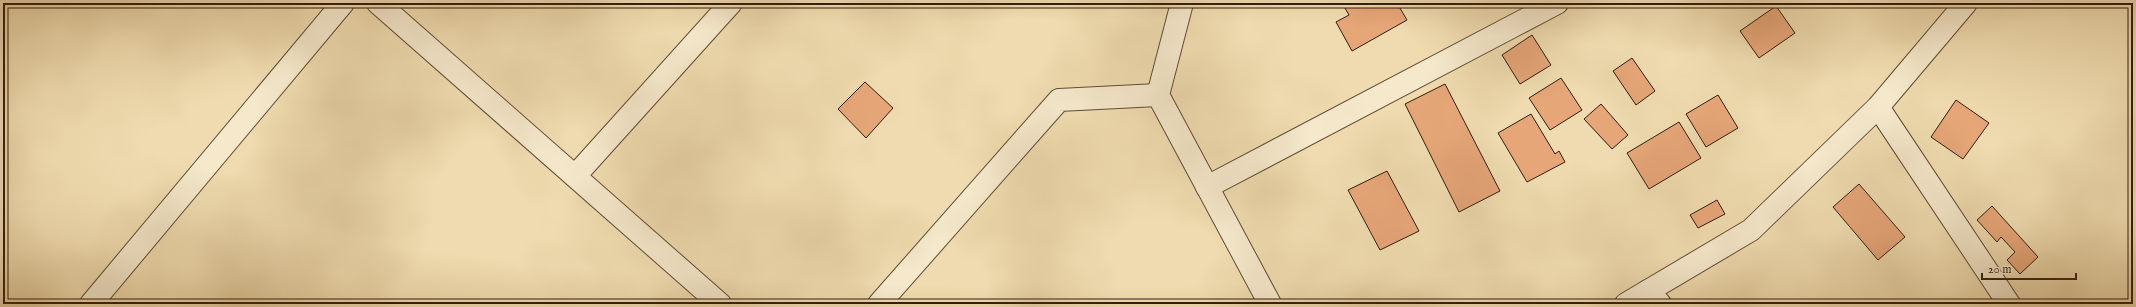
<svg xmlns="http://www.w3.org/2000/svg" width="2136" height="307" font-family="'IM FELL English',serif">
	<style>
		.building { fill: #e6a678; stroke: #321d0e }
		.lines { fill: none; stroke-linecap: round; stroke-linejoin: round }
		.minor-casing { stroke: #614c36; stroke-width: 24 }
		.minor { stroke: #f5e8cb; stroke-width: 22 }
	</style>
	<rect width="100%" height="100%" fill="#efdbaf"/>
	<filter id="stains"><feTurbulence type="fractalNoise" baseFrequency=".005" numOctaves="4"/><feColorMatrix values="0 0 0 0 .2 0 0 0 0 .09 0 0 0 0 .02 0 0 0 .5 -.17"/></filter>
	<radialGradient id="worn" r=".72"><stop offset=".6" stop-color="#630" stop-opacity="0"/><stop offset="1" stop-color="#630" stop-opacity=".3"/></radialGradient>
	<g class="building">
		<polygon points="1342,3 1397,3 1407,20 1352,51 1336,22 1349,15"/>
		<polygon points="1776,6 1795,33 1759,58 1740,31"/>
		<polygon points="1532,35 1551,65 1520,84 1502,55"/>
		<polygon points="1632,58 1655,91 1636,105 1613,71"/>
		<polygon points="1561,78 1582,110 1550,130 1529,98"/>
		<polygon points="865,82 893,108 866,138 838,109"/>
		<polygon points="1445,84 1500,191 1459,212 1405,104"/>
		<polygon points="1718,95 1738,128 1706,147 1686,114"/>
		<polygon points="1956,100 1989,123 1963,159 1931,137"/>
		<polygon points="1601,104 1628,135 1612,149 1584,119"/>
		<polygon points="1531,114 1555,154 1559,151 1565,162 1527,182 1498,133"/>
		<polygon points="1679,122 1701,158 1649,189 1627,153"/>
		<polygon points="1387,171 1419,231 1380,250 1348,190"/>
		<polygon points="1859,184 1905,237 1878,260 1833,207"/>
		<polygon points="1717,200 1725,214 1698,228 1690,215"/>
		<polygon points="1992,206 2038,257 2020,274 2007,260 2015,252 2001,237 1997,242 1977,220"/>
	</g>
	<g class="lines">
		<defs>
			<g id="minor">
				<polyline points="378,3 720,304"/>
				<polyline points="1182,3 1158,95 1270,304"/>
				<polyline points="1878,107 2009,304"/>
				<polyline points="575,176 731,3"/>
				<polyline points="1207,187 1557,3"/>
				<polyline points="1648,291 1660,304"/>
				<polyline points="91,304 343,3"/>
				<polyline points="879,304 1059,100 1158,95"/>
				<polyline points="1626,304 1751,230 1878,107 1966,3"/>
			</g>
		</defs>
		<use href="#minor" class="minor-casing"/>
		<use href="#minor" class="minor"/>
	</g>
	<rect width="2136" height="307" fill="none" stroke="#efdbaf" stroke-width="16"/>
	<rect x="4" y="4" width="2128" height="299" fill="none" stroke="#321d0e" stroke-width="2"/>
	<rect x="8" y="8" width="2120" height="291" fill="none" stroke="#321d0e"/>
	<path d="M1982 273v6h94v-6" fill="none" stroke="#321d0e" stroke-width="2"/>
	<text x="1988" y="273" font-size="12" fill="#321d0e" stroke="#f5e8cb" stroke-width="3" paint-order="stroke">20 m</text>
	<rect width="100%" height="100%" filter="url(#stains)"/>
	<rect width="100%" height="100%" fill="url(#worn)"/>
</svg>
